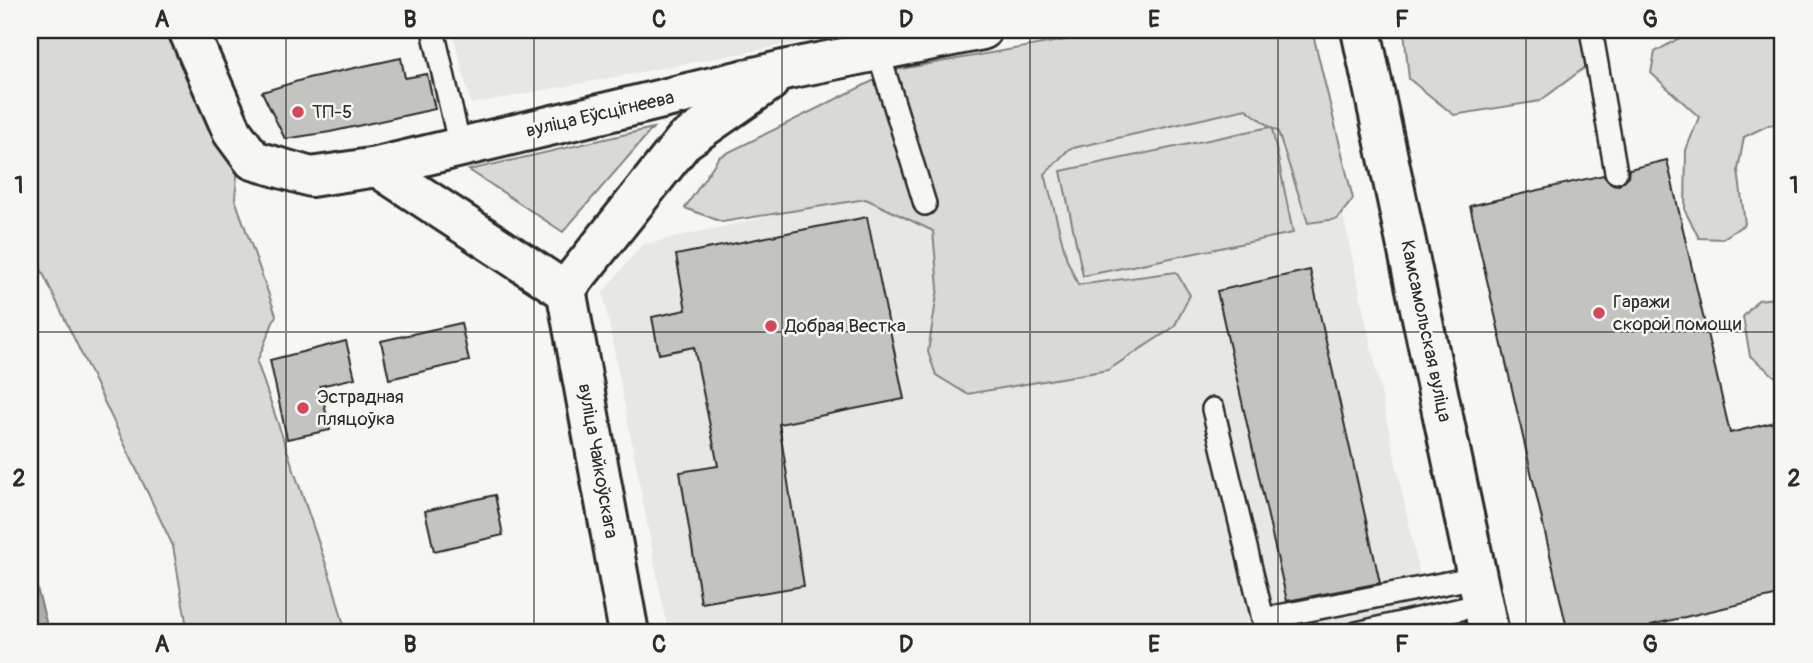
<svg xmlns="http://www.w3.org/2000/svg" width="1813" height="663" font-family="Pangolin,sans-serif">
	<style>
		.built { fill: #e7e7e3 }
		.green { fill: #d9d9d5; stroke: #828280; stroke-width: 2 }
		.water { fill: #aeaeab; stroke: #7a7a78; stroke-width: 2 }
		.building { fill: #c3c3c0; stroke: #2b2b2b; stroke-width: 2 }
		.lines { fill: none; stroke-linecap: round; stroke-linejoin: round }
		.lane-casing { stroke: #2b2b2b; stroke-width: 26 }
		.street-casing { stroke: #2b2b2b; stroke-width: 44 }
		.lane { stroke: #f6f6f2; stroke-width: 21 }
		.street { stroke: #f6f6f2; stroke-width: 38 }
		.grid { fill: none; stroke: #2b2b2b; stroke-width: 2; stroke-opacity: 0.55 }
		.poi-dot { fill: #d1495b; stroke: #f6f6f2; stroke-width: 2.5 }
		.labels { text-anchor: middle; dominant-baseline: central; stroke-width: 5; stroke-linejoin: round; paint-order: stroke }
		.poi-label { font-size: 19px; fill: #2b2b2b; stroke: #f6f6f2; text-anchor: start }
		.street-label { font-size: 19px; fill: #2b2b2b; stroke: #f6f6f2 }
		.neatline { fill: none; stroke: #2b2b2b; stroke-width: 2.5 }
		.grid-label { font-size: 23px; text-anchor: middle; font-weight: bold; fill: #2b2b2b }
	</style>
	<rect width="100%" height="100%" fill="#f6f6f2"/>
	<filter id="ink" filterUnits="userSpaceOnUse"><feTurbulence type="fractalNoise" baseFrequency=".0143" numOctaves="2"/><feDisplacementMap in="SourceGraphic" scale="14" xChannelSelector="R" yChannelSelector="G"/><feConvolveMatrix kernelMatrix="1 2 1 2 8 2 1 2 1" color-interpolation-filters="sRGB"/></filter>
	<g filter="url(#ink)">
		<g class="built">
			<polygon points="452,30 865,30 471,104"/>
			<polygon points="1317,92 1432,633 668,633 603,292 642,245"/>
		</g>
		<g class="green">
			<polygon points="30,30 164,30 238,164 235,199 276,315 257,362 333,585 346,633 188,633 173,546 30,246"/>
			<polygon points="1121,30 1312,30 1353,199 1337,219 1308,223 1278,132 1272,128 1293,233 1083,276 1061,171 1270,127 1246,109 1069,149 1045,174 1067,260 1078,285 1176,272 1190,295 1174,327 1108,370 967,394 936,375 928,352 938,288 933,231 866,199 722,222 685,208 719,157 895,70"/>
			<polygon points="1404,30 1581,30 1588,65 1540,101 1454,115 1409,79"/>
			<polygon points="1746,30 1783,30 1783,123 1769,125 1744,137 1738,170 1745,224 1722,239 1699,238 1685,211 1686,150 1699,117 1651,73 1655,52 1683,36"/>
			<polygon points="653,128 563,232 469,170"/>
			<polygon points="1783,297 1783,383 1750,356 1743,317 1758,300"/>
		</g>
		<polygon class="water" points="30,562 49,633 30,633"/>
		<g class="building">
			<polygon points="401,58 405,78 427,74 435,109 330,132 285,139 262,92 308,78"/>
			<polygon points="1667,160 1730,433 1783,420 1783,594 1651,625 1653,633 1568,633 1470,206 1603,175 1611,184 1619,185 1628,177 1629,169"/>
			<polygon points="867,217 904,399 779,424 804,586 701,603 680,472 718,466 694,347 659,354 652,317 686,310 676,255"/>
			<polygon points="1310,270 1380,583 1287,601 1217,291"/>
			<polygon points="461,323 469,361 389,379 381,341"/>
			<polygon points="346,341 355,378 320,386 330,430 287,439 270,360"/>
			<polygon points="495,495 503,535 434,551 425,511"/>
		</g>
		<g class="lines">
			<defs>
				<g id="lane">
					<polyline points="433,30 460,147"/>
					<polyline points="1591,30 1616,172"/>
					<polyline points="878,51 925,204"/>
					<polyline points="1213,409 1263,619 1477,577"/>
					<polyline points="1357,633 1483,604"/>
				</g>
				<g id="street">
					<polyline points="188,30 233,133 253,160 311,177 377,167 788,69 982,30"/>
					<polyline points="1361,30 1489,633"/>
					<polyline points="377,167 556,285 566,289 629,633"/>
					<polyline points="566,289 684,141 769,82"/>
				</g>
			</defs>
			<use href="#lane" class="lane-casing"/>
			<use href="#street" class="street-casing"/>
			<use href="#lane" class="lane"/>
			<use href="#street" class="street"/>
		</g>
	</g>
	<path class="grid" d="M 286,30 L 286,633M 534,30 L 534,633M 782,30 L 782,633M 1030,30 L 1030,633M 1278,30 L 1278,633M 1526,30 L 1526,633M 30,332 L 1783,332"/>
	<g class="poi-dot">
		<circle cx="298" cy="112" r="7"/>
		<circle cx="1599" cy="313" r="7"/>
		<circle cx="771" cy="326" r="7"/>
		<circle cx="303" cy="408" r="7"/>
	</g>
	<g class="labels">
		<g class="poi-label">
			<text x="312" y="112">ТП-5</text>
			<text x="1613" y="302">Гаражи<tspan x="1613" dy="22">скорой помощи</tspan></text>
			<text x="785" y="326">Добрая Вестка</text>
			<text x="317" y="397">Эстрадная<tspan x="317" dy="22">пляцоўка</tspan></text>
		</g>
		<g class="street-label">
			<text transform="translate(600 114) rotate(-13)">вуліца Еўсцігнеева</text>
			<text transform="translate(1426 331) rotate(78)">Камсамольская вуліца</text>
			<text transform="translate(598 461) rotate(80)">вуліца Чайкоўскага</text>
		</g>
	</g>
	<rect width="1813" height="663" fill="none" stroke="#f6f6f2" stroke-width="77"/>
	<rect x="38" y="38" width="1736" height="586" class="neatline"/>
	<g class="grid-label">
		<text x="162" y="27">A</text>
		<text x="410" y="27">B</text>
		<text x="659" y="27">C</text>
		<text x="906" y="27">D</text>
		<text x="1154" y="27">E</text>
		<text x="1402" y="27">F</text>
		<text x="1650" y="27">G</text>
		<text x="19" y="193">1</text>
		<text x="1794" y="193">1</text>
		<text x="19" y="486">2</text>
		<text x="1794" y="486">2</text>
		<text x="162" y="652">A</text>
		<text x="410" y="652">B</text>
		<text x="659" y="652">C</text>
		<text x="906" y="652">D</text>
		<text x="1154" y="652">E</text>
		<text x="1402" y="652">F</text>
		<text x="1650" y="652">G</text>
	</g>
</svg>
